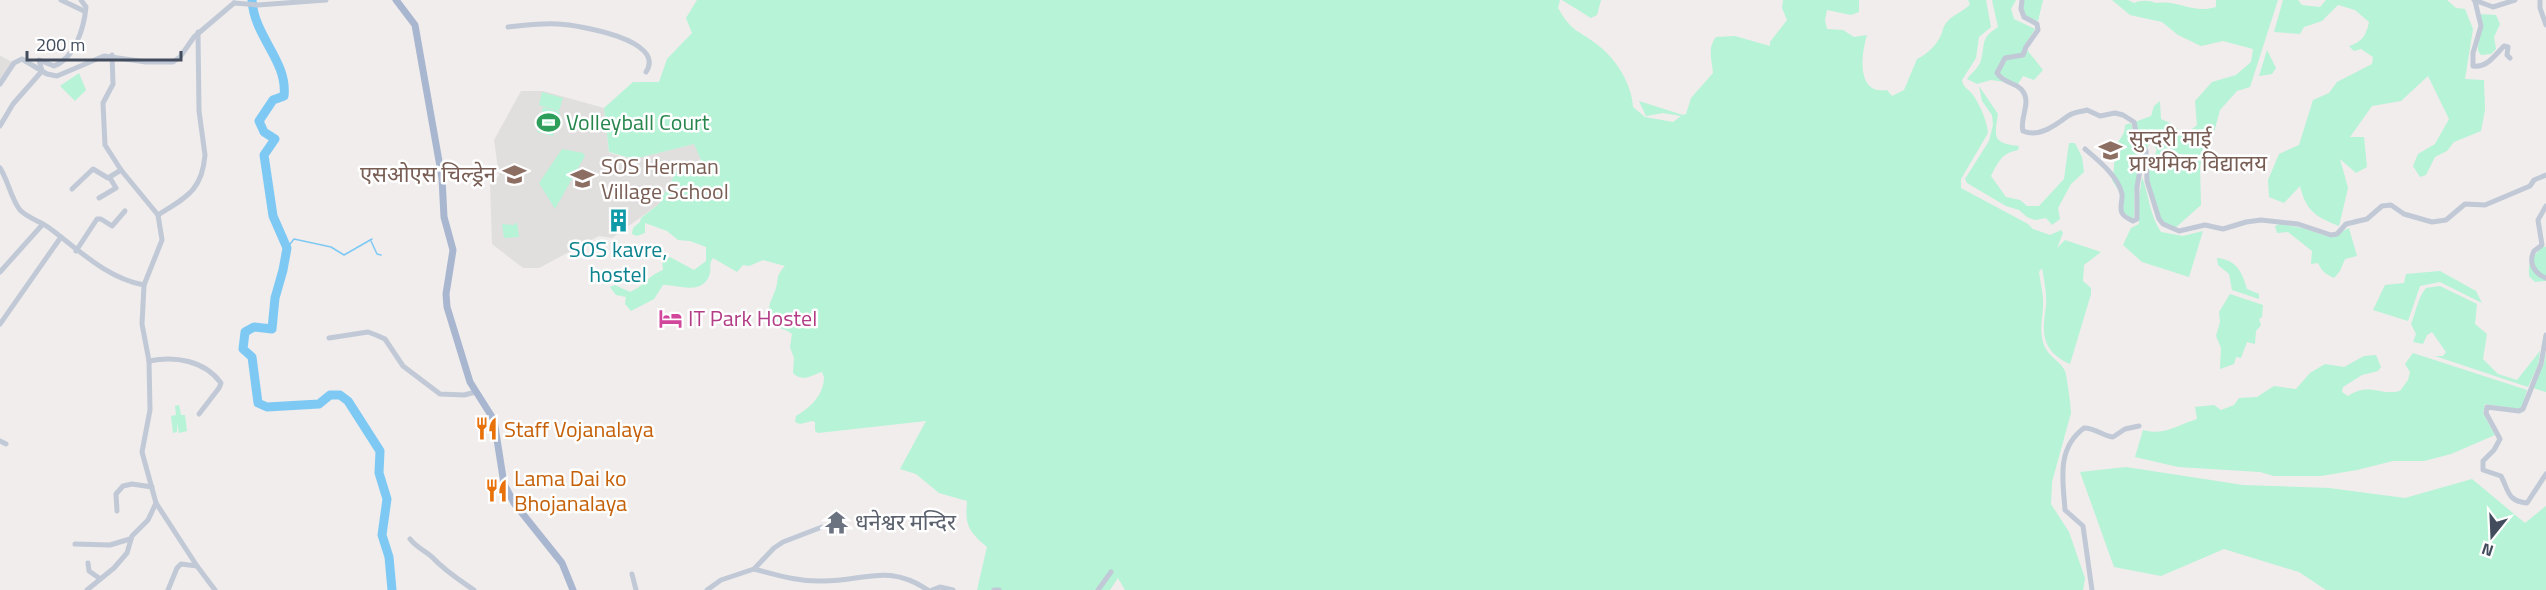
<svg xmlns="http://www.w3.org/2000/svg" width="2546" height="590" font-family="'Titillium Web','Noto Sans Devanagari',sans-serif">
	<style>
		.education { fill: #e1dede }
		.green { fill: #b6f3d7 }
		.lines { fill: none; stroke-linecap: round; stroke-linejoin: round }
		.stream { stroke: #7ec9f4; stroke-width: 1.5 }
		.river { stroke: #7ec9f4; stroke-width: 9 }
		.minor { stroke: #c1c9d6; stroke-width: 5 }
		.major { stroke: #a9b6cf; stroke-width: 7 }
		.labels { text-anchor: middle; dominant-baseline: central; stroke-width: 5; stroke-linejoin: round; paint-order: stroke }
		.leisure-label { font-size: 22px; fill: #27864d; stroke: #fff; text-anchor: start }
		.education-label { font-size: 22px; fill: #785e54; stroke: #fff; text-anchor: start }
		.culture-label { font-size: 22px; fill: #0d838f; stroke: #fff }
		.hotel-label { font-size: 22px; fill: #b23c85; stroke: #fff; text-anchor: start }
		.food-label { font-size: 22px; fill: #c56008; stroke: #fff; text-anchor: start }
		.worship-label { font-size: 22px; fill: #5b616d; stroke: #fff; text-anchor: start }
	</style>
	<rect width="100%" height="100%" fill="#f0edec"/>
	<g class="education">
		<polygon points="1,56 12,62 0,81 0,56"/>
		<polygon points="521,91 543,91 604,108 609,153 634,159 694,144 701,159 676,172 659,204 612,238 599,236 539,268 523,268 492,244 490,183 499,176 494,140"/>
	</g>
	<g class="green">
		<path d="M 697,0 L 1560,0 L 1558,8 C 1573,34 1578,29 1599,46 C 1617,60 1632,85 1633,107 L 1645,117 L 1673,122 L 1681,116 L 1663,113 L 1646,116 L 1639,101 L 1683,115 L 1686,114 L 1691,98 L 1713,73 C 1712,59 1707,49 1716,37 L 1735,36 L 1770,46 L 1770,42 L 1787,20 L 1782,8 L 1783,0 L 1859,0 L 1859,12 L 1851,15 L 1827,10 L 1825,20 L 1827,29 L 1843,30 L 1854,37 L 1867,35 C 1861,54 1856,95 1887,90 L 1892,96 L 1904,90 L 1917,59 C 1926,55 1937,45 1941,35 C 1943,31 1943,26 1947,22 C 1953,14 1964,12 1970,4 L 1968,0 L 1986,0 L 1991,27 L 1979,37 L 1976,58 L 1962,80 C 1963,88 1969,89 1973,95 C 1980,105 1987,121 1988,133 L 1961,179 L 1961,188 L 2028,224 L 2033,229 L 2050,235 L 2061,230 L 2063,233 L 2057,248 L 2065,240 L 2101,252 L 2084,265 L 2083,281 L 2091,288 L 2091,294 L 2070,364 C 2041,351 2042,333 2046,306 C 2047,293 2044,280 2042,268 L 2039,272 C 2040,283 2044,294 2043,305 C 2043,318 2039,328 2043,342 C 2047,357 2060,360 2065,371 C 2067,376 2071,407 2071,413 L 2052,482 L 2051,504 L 2069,532 L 2085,578 L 2083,590 L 1125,590 L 1118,578 L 1110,590 L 977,590 L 987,547 C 968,531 965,525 967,501 L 939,493 L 916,474 L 900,469 L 926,421 L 818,433 L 815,431 L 815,422 L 812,421 L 800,424 L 795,422 L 796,416 C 810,408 824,395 824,377 L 822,372 C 811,375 803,383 793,373 L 794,358 L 790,347 L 792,334 C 786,329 776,328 772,322 C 765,311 771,301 775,291 C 780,278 774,278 785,266 L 763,260 L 749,266 L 743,265 L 737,272 L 713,258 C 708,264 712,269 709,276 C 701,296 676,284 663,285 L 654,299 L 631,311 L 625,304 L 626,297 L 616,295 L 610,287 L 615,285 L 630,292 C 643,287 649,275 663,270 L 662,261 L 670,257 L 694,270 L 706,261 L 706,247 L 690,241 L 678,240 L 667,231 L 645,223 L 645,233 L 637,236 L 632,234 L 633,228 L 640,222 L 641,218 L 659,204 L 676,172 L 701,160 L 694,144 L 634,159 L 609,152 L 604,108 L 633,82 L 659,82 L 667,59 L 692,33 L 686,18 Z"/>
		<polygon points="1562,0 1601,0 1597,15 1591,18"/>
		<path d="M 1992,0 L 2016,0 L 2011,9 L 2014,19 L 2035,29 L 2024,46 L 2043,70 L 2034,80 L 2023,76 L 2018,84 L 1991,80 L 1977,84 L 1967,79 C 1971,73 1980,67 1981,60 C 1986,41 1980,39 1998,27 Z"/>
		<polygon points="2021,0 2043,0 2038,21 2027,19 2021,14"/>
		<path d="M 2112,0 L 2128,0 L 2134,3 C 2141,0 2149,0 2156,3 C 2180,0 2192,14 2216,7 L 2216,0 L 2278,0 L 2250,87 L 2237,91 L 2220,110 L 2214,132 L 2205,142 L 2200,167 L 2201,205 L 2174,229 L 2162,224 L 2147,177 L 2157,149 L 2149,142 L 2147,150 L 2138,137 L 2135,122 L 2151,116 L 2154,106 L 2160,101 L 2161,119 L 2170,123 L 2185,135 L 2197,125 L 2195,101 L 2212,82 L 2236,75 L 2251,62 L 2253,49 L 2223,41 L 2201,46 L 2178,35 L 2162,22 L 2130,15 Z"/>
		<path d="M 2283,0 L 2298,0 L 2302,5 L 2320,7 L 2326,0 L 2447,0 L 2456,8 L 2465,9 L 2473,29 L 2465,79 L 2484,80 L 2485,110 L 2481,131 L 2454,142 L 2447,151 L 2435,157 L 2426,175 L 2420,177 L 2413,166 L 2418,154 L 2435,144 L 2449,119 L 2428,76 L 2401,101 L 2372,106 L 2350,137 L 2364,137 L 2367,167 L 2356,173 L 2340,159 L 2348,188 L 2339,226 C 2316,217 2306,211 2300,186 L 2284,203 L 2269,197 L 2268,180 L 2279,154 L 2299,145 L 2313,100 L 2329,93 L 2337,82 L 2372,64 L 2373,57 L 2361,49 L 2354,51 L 2349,46 C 2362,42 2366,36 2369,22 L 2355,10 L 2338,5 L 2322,21 L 2304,27 L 2300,34 L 2274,32 Z"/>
		<polygon points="2479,14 2496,15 2500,24 2494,37 2496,49 2491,54 2481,55 2478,51"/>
		<polygon points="2267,50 2276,68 2272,74 2259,76"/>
		<polygon points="79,73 86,90 75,101 60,86"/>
		<path d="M 1979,86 L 1998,114 C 1994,138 1993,143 2019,146 L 2018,150 C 2002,153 1998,162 1991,176 L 2006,197 L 2020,200 L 2027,206 L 2039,206 L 2064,179 L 2069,143 L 2075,143 L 2082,157 L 2084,172 L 2071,184 L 2058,208 L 2060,219 L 2052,225 L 2046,218 L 2035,220 L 2027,217 L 2019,210 L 2006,206 L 1967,183 L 1965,179 L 1989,141 L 1993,125 L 1992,115 L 1982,101 Z"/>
		<polygon points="542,92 563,98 559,111 539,105"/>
		<polygon points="543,107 560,112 553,136 537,132"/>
		<path d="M 2131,123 L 2135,140 L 2143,151 C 2142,164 2137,177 2135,190 C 2133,200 2136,211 2133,220 L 2122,211 L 2120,193 L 2112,180 C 2115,171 2114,151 2116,146 C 2120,137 2125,136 2125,125 Z"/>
		<polygon points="562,149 583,153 585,156 555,209 539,183"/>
		<path d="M 2142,177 C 2149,195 2150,217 2161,232 L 2183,236 L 2203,231 L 2189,277 L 2142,262 L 2123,245 L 2131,228 L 2139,224 L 2138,205 Z"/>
		<polygon points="517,222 519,237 504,238 502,224 514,225"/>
		<path d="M 2280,224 L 2303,228 L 2326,236 L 2335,235 L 2349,228 L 2357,256 L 2345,259 L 2340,271 L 2334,278 C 2325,274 2322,271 2318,263 L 2311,264 L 2312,251 L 2288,232 L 2277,233 L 2275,226 Z"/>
		<path d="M 2542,246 L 2546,247 L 2546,281 L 2535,282 L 2529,276 C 2528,257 2533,260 2542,246 Z"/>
		<path d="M 2217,258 C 2237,260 2242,272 2247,289 L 2259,294 L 2259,299 L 2232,290 L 2229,274 L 2218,265 Z"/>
		<polygon points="2440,271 2476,291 2482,303 2440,282 2420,286 2408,321 2373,310 2385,285 2404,283 2406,274"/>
		<path d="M 2440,286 L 2477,304 L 2475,324 L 2487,334 L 2483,359 L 2498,374 L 2517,380 L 2540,351 L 2538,365 L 2528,387 L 2435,356 L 2443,356 L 2446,352 L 2432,332 L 2427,335 L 2423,344 L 2413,342 L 2416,334 L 2411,324 C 2416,312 2418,297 2426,288 Z"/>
		<polygon points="2230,294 2263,305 2262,317 2259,319 2261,325 2256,331 2255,344 2247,342 2241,358 2236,357 2234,364 2220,369 2221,348 2216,336 2220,322 2219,312"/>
		<polygon points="2546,352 2546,392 2533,388 2544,363"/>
		<path d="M 2413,353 L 2527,390 L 2522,407 L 2518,409 L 2485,404 L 2483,413 L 2495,435 L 2451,454 L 2424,461 L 2393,461 L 2357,470 L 2321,476 L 2274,476 L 2260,472 L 2178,467 L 2135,457 L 2143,430 C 2164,436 2177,425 2197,419 L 2195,407 L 2214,405 L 2221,410 L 2234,405 L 2239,398 L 2257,397 L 2274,386 L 2296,389 L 2310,373 L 2325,364 L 2344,367 L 2364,356 L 2376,355 L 2381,367 L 2378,371 L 2362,375 L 2343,387 L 2342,392 L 2348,396 C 2370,382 2378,396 2400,391 L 2408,380 L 2410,372 L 2405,364 Z"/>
		<polygon points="179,405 181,415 185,415 187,431 179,433 177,423 177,432 173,433 171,416 176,415 175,406"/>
		<polygon points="2126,467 2243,485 2329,488 2405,498 2472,479 2525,523 2546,506 2546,590 2326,590 2299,572 2224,549 2161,576 2114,567 2080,472"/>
	</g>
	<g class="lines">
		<g class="stream">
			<polyline points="371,241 377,254 381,255"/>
			<polyline points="287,248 294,239 331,247 344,255 372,239"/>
		</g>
		<path class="river" d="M 252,0 C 254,37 288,61 284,96 L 273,100 L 259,121 L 264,132 L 275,139 L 264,155 L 273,216 L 287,248 L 283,270 L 275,298 L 272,329 L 254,327 L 245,332 L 243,349 L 252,357 L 258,403 L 267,407 L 319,404 L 330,395 L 340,395 L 348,401 L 380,451 L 379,473 L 387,499 L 382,535 L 389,557 L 392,590"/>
		<g class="minor">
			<polyline points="61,0 84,11"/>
			<path d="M 2022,0 L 2021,9 L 2024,17 L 2037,24 L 2038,30 L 2026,47 L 2023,55 L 2005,58 L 1997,73 C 2003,83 2014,82 2021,89 C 2033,102 2019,117 2023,131 C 2039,138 2056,125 2068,116 C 2073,112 2080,112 2087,110 L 2100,116 L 2115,113 L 2123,115 L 2134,122 L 2137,138 L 2146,151 L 2147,181 L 2159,219 L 2163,224 L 2179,231 L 2205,225 L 2223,229 L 2246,222 L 2261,220 L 2298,224 L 2331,235 L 2337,234 L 2346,224 L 2367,219 L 2382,206 L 2391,205 L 2404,214 L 2432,222 L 2446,220 L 2465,204 L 2485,205 L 2530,186 L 2534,180 L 2546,175"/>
			<polyline points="2474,0 2493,7 2515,0"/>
			<polyline points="2540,0 2540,8 2546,25"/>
			<path d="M 2475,1 L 2481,26 L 2473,53 L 2473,66 C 2487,68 2495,55 2504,46 L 2508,47 L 2507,55 L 2510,58"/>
			<polyline points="234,3 258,5 326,0"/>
			<path d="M 508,27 C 525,25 541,23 558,24 C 579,25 667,40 646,72"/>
			<path d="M 198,32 L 199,111 L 205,155 C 202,191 186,197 158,215 L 162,240 L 144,285 L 142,324 L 149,361 L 150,410 L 142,452 L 156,503 L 197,566 L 215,590"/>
			<polyline points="112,55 113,84 103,103 105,145 121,170 158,215"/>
			<polyline points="0,84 14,63 22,59 47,74 57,76 104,56 146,62 173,62 180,57 194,37 234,3"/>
			<path d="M 0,126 L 13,104 L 42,71 L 39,60 L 54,66 C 75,58 84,28 86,7 L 81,0"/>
			<path d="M 2085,149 C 2098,160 2118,176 2122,194 C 2123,200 2119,207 2122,213 C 2124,217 2129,219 2133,221 L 2137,219 L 2137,187 L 2140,170 L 2145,163"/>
			<path d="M 0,168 C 8,180 11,199 20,210 C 28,218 39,221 48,227 C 78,249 106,278 144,285"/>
			<polyline points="72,189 93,169 108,178 121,170"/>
			<polyline points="99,198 116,188 110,178"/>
			<path d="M 2546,206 L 2538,220 L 2542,245 L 2534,251 C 2528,263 2534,273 2546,278"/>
			<polyline points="76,251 97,219 101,219 112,226 125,211"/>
			<polyline points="0,272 43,224"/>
			<polyline points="0,324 61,237"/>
			<path d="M 2546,335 L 2541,364 L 2523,409 L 2519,411 L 2487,407 L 2486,413 L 2500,439 L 2494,450 L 2483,461 L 2483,470 L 2501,476 C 2509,491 2507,501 2527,503 L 2546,474"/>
			<polyline points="329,338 368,332 376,335 385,339 403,366 440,394 464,395 476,392"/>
			<path d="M 149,361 C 175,356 204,360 221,383 L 219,388 L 199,414"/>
			<polyline points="0,441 6,444"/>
			<polyline points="117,511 116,494 123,486 132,484 152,487"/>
			<path d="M 410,539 C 418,549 425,550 432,557 C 445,571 458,579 474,590"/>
			<polyline points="75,544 110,545 130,539"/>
			<polyline points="88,563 89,571 99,578"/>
			<path d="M 754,569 C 777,575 799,582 823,581 C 865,581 887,563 928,590"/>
			<polyline points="632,574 636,590"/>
			<polyline points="87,590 114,568 127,553 132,536 148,520 156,503"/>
			<polyline points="168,590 177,568 181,564 197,566"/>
			<polyline points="707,590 721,580 754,569 774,548 783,542 822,527"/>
			<polyline points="932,590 940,587 953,590"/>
			<polyline points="994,590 999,590"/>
			<polyline points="1098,590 1111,572"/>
			<path d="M 2092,590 L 2083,526 L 2065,510 C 2063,480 2056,449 2084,428 C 2096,428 2102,436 2113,437 L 2125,429 L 2139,426"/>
		</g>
		<polyline class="major" points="396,0 415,25 442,178 444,217 453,250 446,294 447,307 470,382 494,420 504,484 514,503 562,563 573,590"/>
	</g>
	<defs>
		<symbol id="stadium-bare" viewBox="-9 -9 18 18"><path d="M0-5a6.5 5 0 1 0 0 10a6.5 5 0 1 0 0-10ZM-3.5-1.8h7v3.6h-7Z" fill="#2e9e5b" stroke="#fff" stroke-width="2.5" paint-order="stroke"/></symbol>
		<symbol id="school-bare" viewBox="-9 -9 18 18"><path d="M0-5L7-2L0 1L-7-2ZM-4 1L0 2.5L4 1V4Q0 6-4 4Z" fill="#8d6e63" stroke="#fff" stroke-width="2.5" paint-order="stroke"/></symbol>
		<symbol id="building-bare" viewBox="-9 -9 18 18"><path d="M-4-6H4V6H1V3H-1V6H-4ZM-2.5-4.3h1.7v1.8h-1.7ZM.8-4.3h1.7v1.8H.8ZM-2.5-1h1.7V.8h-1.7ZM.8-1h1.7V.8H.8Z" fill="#0f9aa8" stroke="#fff" stroke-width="2.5" paint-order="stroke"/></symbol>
		<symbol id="hotel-bare" viewBox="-9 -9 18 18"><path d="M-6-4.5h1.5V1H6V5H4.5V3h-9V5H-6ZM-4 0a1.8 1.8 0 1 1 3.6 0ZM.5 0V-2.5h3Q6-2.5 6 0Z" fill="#d1479c" stroke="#fff" stroke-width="2.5" paint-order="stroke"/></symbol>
		<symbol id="restaurant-bare" viewBox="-9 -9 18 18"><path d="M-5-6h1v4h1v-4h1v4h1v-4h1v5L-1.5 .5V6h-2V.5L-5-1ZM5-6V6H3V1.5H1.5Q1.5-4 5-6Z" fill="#e8710a" stroke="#fff" stroke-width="2.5" paint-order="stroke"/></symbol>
		<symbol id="temple-bare" viewBox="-9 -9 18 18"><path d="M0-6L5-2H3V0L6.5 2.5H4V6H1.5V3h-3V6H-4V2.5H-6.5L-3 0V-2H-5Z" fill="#6b7280" stroke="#fff" stroke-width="2.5" paint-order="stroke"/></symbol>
	</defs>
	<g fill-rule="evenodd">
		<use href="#stadium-bare" x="532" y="106" width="33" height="33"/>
		<use href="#school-bare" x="2094" y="134" width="33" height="33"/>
		<use href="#school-bare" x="498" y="158" width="33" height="33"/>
		<use href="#school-bare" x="566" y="162" width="33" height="33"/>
		<use href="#building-bare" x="602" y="204" width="33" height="33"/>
		<use href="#hotel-bare" x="654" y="302" width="33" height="33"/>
		<use href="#restaurant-bare" x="470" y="412" width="33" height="33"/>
		<use href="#restaurant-bare" x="480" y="474" width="33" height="33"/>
		<use href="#temple-bare" x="820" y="506" width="33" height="33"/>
	</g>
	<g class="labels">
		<g class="leisure-label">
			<text x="566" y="122">Volleyball Court</text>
		</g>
		<g class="education-label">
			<text x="2129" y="138">सुन्दरी माई<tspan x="2129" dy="25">प्राथमिक विद्यालय</tspan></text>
			<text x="601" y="166">SOS Herman<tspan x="601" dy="25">Village School</tspan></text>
			<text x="496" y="174" text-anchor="end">एसओएस चिल्ड्रेन</text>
		</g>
		<g class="culture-label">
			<text x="618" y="249">SOS kavre,<tspan x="618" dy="25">hostel</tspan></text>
		</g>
		<g class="hotel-label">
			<text x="688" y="318">IT Park Hostel</text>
		</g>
		<g class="food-label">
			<text x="504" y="429">Staff Vojanalaya</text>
			<text x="514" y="478">Lama Dai ko<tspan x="514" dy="25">Bhojanalaya</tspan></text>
		</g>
		<g class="worship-label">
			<text x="855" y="522">धनेश्वर मन्दिर</text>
		</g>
	</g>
	<g transform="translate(2492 536) rotate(198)" stroke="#ffffff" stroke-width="4.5" paint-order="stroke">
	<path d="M0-4.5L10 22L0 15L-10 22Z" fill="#434c5c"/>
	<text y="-9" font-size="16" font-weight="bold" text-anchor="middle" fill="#434c5c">N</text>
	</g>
	<path d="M27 51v9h154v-9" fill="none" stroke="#434c5c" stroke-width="3"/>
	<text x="36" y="51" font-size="18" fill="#434c5c" stroke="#ffffff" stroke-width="4.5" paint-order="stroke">200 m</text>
</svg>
